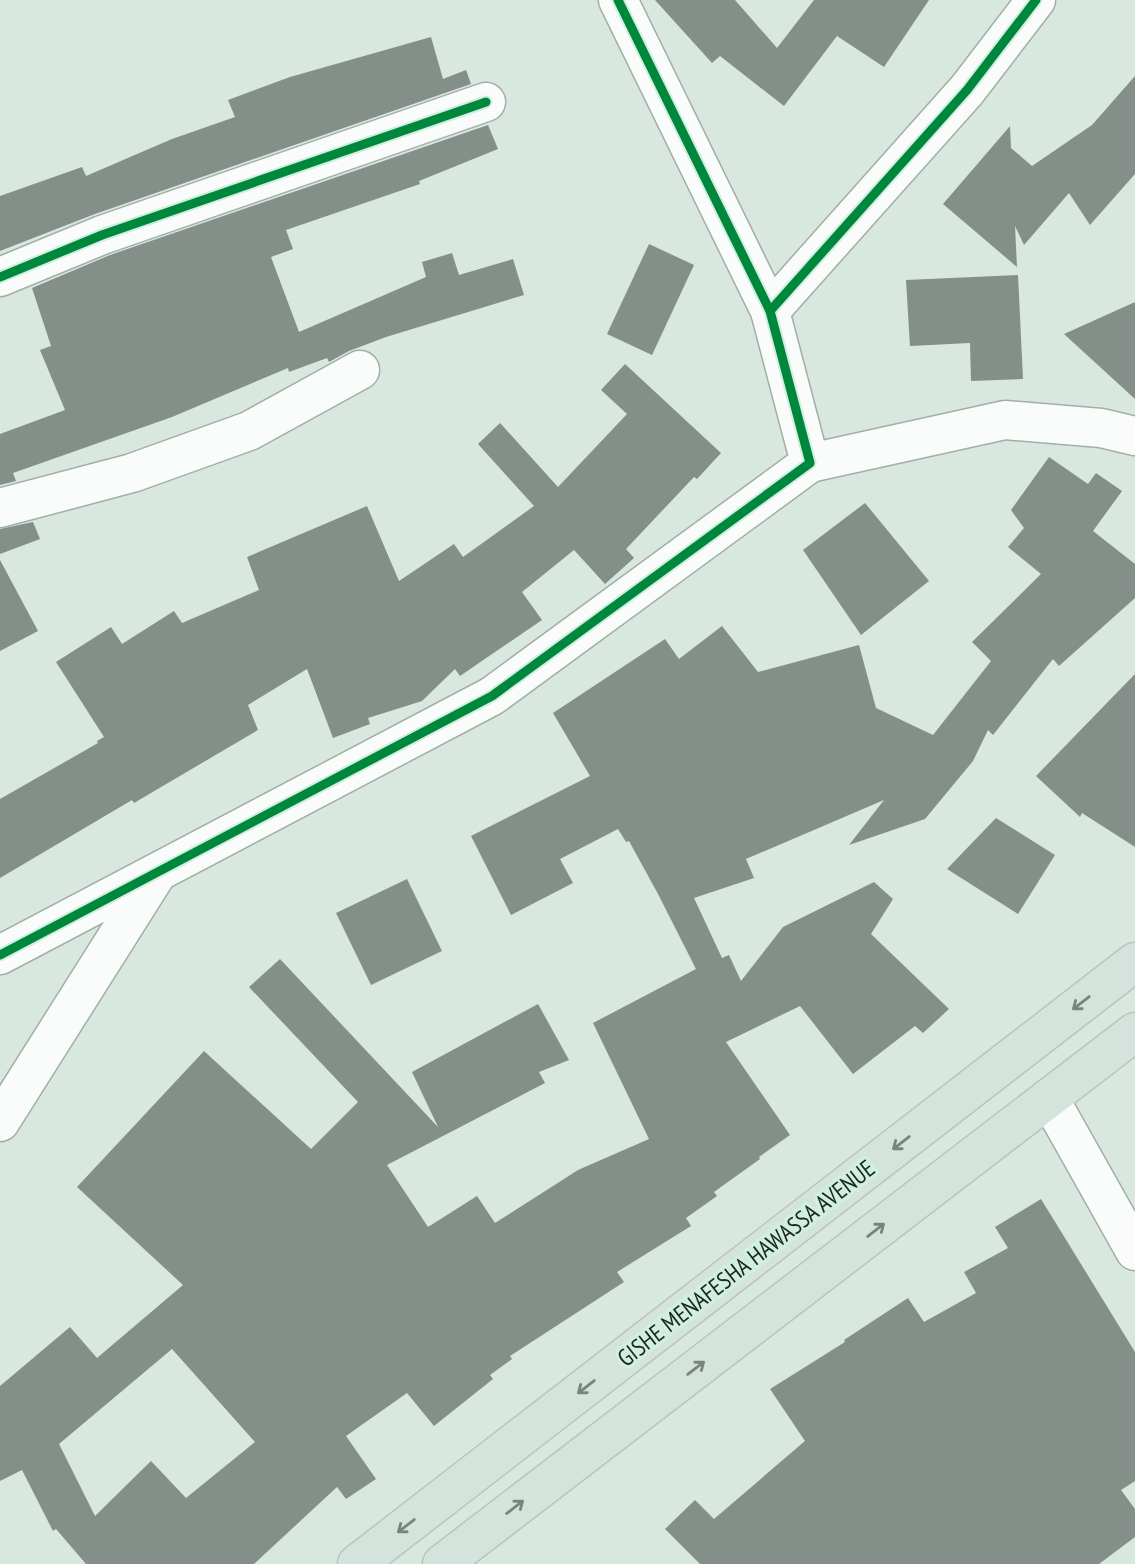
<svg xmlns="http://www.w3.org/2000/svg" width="1135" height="1564" font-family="'PT Sans Narrow',sans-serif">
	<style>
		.building { fill: #838f88; fill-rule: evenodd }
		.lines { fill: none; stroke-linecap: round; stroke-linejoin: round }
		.minor-casing { stroke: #a2aea7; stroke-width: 41 }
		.major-casing { stroke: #bbc3bf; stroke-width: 41 }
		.minor { stroke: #f9fcfa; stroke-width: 38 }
		.major { stroke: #d5e3dd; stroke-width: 38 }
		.cycleway-casing { stroke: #d1efde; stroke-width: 13 }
		.cycleway { stroke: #00873e; stroke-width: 9 }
		.oneway { stroke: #78847e }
		.labels { text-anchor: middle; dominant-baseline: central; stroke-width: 7; stroke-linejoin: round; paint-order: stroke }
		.street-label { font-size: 24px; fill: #1b2620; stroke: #d1efde }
	</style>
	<rect width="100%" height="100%" fill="#d8e8df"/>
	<g class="building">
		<polygon points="655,0 735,0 777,48 814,0 929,0 884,67 837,36 784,106 720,56 712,63"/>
		<polygon points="431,37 443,79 466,70 471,84 95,214 0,251 0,196 82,167 86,176 172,139 235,117 228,100 290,77"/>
		<polygon points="1135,76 1135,174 1090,225 1069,193 1024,245 1015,226 1017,267 943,204 1010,126 1011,148 1032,166 1092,125"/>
		<polygon points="488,125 498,149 419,181 420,184 286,230 293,249 271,257 299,332 426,277 422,262 452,253 459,275 513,259 524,295 386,337 349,351 329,362 327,358 289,372 288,368 172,417 13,473 16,481 0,485 0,434 65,410 40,350 51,346 32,288 110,255"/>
		<polygon points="649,244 694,265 652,355 607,334"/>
		<polygon points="1018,275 1023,379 971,381 970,343 910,346 906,280"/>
		<polygon points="1135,302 1135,399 1064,334"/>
		<polygon points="625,364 721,453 697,479 694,477 626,549 634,558 605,584 574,550 522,592 542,620 460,676 455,669 422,701 368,718 370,724 333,738 307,669 248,705 258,730 134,803 132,800 0,878 0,799 98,743 97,741 104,737 56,662 111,627 122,644 174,611 182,623 259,590 247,557 367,506 399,581 454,544 463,557 534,506 478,444 500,423 558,487 627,414 601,390"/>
		<path d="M 1049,457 L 1088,484 L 1096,473 L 1122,491 L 1093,531 L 1135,564 L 1135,598 L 1059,666 L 1053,659 L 993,735 L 988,730 L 973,761 L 925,819 L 849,845 L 884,800 L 746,859 L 754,878 L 694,898 L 722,958 L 729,955 L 741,981 L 783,927 L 874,882 L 893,899 L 871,934 L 949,1009 L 923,1033 L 915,1026 L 853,1074 L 800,1006 L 726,1042 L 790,1135 L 759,1157 L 760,1159 L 714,1192 L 717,1196 L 686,1218 L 691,1226 L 617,1272 L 624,1282 L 510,1356 L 512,1359 L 490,1375 L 493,1379 L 434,1426 L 407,1393 L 346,1436 L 376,1479 L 346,1499 L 337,1487 L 254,1564 L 86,1564 L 56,1529 L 53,1531 L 22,1470 L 0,1481 L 0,1386 L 70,1327 L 97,1358 L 183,1285 L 77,1187 L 204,1051 L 311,1149 L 358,1102 L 249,987 L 280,959 L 438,1127 L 412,1072 L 538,1004 L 569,1060 L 539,1072 L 545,1083 L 387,1165 L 428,1227 L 477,1196 L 495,1223 L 578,1170 L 649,1139 L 593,1023 L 696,969 L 658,894 L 629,841 L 626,842 L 618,829 L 560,859 L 573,883 L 511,915 L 471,836 L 590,776 L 553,713 L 665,639 L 679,659 L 722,626 L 758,672 L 859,645 L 876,708 L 933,735 L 991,661 L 972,642 L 1041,574 L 1008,547 L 1024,528 L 1011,510 ZM 172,1349 L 255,1442 L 186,1498 L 151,1461 L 95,1516 L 59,1444 Z"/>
		<polygon points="865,503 929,581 861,635 803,550"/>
		<polygon points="33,522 40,539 0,554 0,529"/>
		<polygon points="0,560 38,631 0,651"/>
		<polygon points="1135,674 1135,847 1082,813 1080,817 1036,776"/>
		<polygon points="996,818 1055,855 1018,914 947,869"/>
		<polygon points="407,879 442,951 371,985 336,913"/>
		<polygon points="1041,1199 1135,1352 1135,1481 1121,1490 1135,1509 1135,1537 1099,1564 700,1564 665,1529 695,1500 714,1519 805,1441 770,1389 845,1342 844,1340 908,1298 924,1322 976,1293 964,1272 1008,1248 995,1227"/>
	</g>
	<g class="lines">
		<defs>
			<g id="minor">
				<polyline points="0,277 102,235 486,102"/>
				<polyline points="770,311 967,90 1036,0"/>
				<polyline points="810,463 1005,420 1101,428 1135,436"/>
				<polyline points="0,508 132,473 249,431 360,370"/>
				<polyline points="0,955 492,696 810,463 770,311 618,0"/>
				<polyline points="1049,1098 1135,1251"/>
				<polyline points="0,1122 156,875"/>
			</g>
			<g id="major">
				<polyline points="357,1564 1135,962"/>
				<polyline points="442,1564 1135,1032"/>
			</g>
		</defs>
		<use href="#minor" class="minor-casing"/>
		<use href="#major" class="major-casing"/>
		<use href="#minor" class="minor"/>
		<use href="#major" class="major"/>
		<defs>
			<g id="cycleway">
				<polyline points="0,277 102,235 486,102"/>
				<polyline points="770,311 967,90 1036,0"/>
				<polyline points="0,955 492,696 810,463 770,311 618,0"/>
			</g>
		</defs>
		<use href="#cycleway" class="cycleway-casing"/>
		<use href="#cycleway" class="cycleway"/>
	</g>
	<defs><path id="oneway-shaft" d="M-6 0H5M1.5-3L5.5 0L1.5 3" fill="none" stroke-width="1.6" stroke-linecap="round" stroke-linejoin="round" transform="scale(1.75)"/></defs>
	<g class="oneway">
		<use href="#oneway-shaft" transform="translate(1081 1003) rotate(142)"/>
		<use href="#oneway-shaft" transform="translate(901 1143) rotate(142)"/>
		<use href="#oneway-shaft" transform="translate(876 1230) rotate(-38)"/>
		<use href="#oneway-shaft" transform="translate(696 1368) rotate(-38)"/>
		<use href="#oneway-shaft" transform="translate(586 1387) rotate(142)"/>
		<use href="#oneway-shaft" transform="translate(515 1507) rotate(-38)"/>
		<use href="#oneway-shaft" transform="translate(406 1526) rotate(142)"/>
	</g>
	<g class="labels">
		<g class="street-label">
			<text transform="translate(746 1263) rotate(-38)">GISHE MENAFESHA HAWASSA AVENUE</text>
		</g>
	</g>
</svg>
